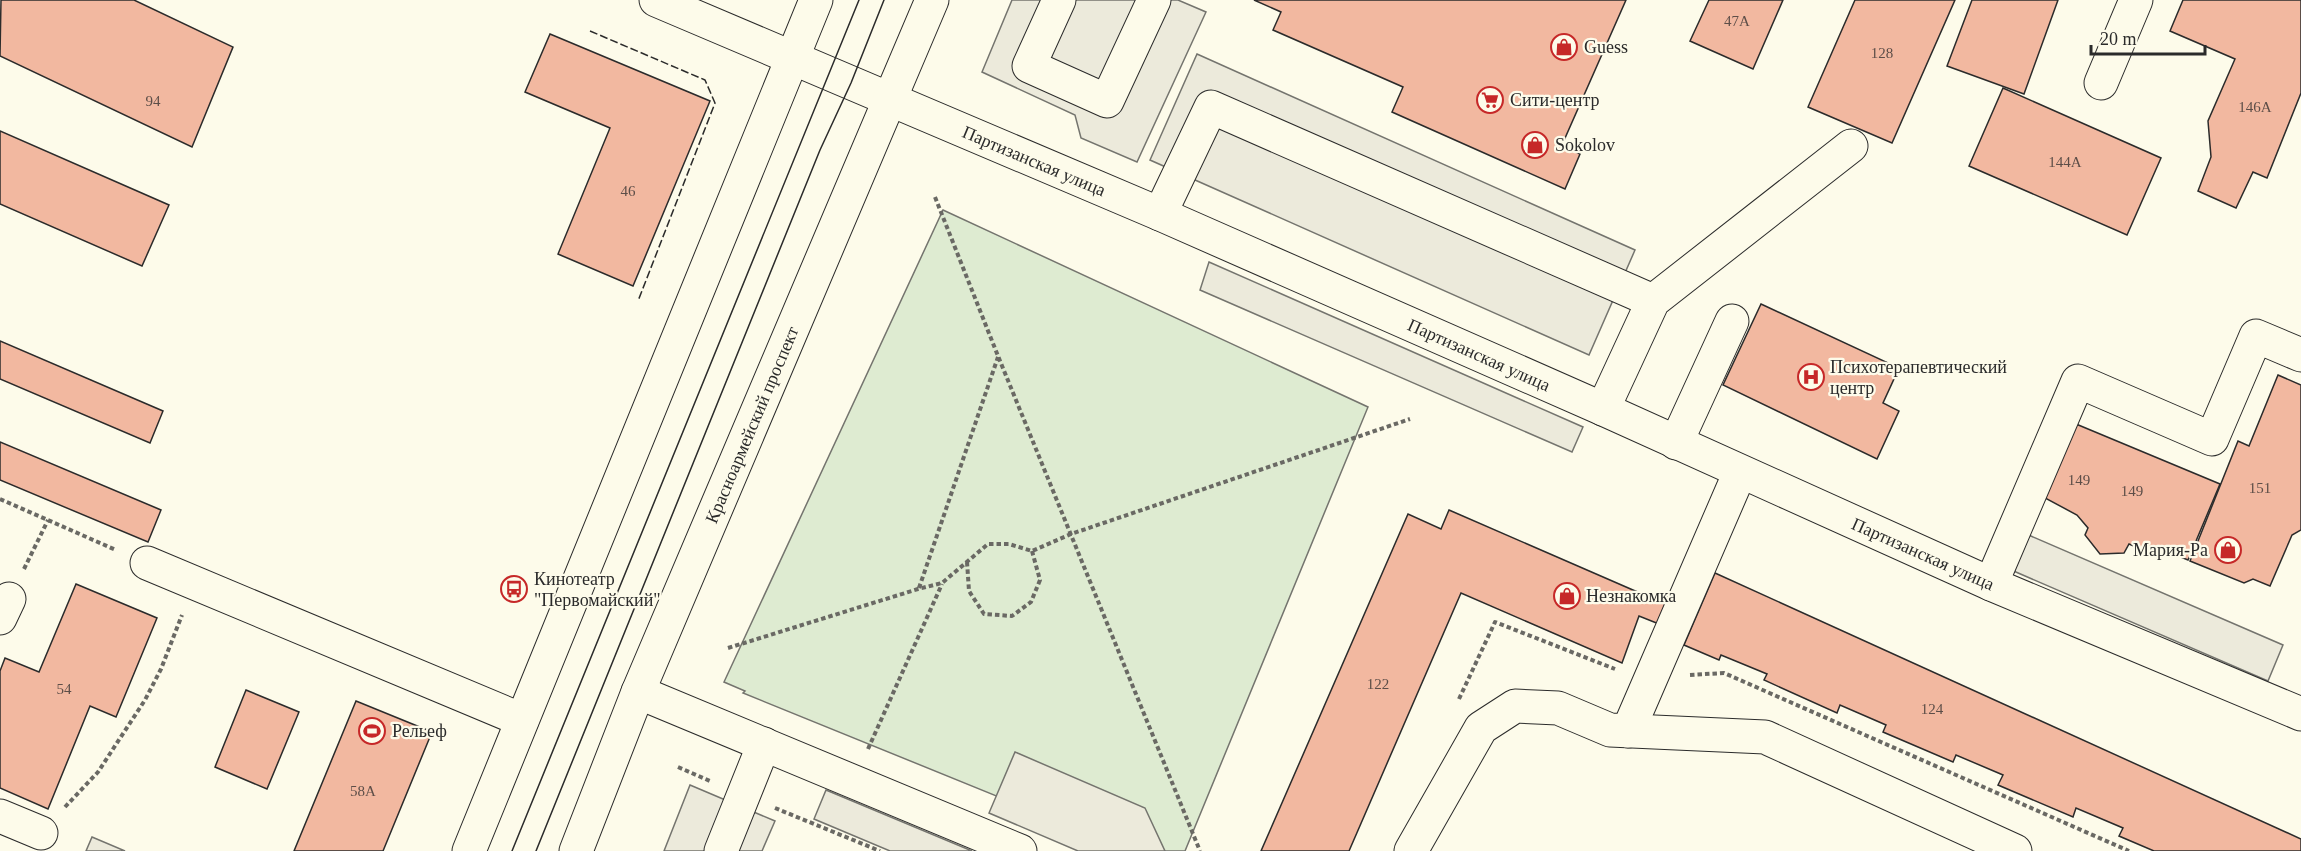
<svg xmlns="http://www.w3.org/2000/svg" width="2301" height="851" font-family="'Times New Roman',serif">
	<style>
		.green { fill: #deebd1; stroke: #74746e; stroke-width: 1.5 }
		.parking { fill: #eceadb; stroke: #74746e; stroke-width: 1.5 }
		.building { fill: #f2b8a0; stroke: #2b2b2b; stroke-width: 1.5 }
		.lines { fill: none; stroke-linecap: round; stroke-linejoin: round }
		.minor-casing { stroke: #2b2b2b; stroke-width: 35 }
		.major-casing { stroke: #2b2b2b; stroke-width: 35 }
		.path { stroke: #6a6964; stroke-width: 4; stroke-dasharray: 4.5 3; stroke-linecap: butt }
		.minor { stroke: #fdfbea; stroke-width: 33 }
		.major { stroke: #fdfbea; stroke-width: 33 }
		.tram { stroke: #2b2b2b; stroke-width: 1.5 }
		.fence { stroke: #2b2b2b; stroke-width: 1.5; stroke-dasharray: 8 3; stroke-linecap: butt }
		.labels { text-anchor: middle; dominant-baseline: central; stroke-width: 4.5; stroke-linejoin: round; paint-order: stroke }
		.number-label { font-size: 15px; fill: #5d4e48 }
		.poi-label { font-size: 18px; fill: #2b2b2b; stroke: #fdfbea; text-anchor: start }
		.street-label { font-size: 18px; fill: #2b2b2b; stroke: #fdfbea }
	</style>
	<rect width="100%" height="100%" fill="#fdfbea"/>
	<polygon class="green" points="943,210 1368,407 1185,851 1132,851 743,693 745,691 724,682"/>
	<g class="parking">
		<polygon points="1012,0 1178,0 1206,12 1137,162 1081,138 1075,115 982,72"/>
		<polygon points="1197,54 1635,250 1589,355 1150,160"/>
		<polygon points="1209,262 1583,427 1572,452 1200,290"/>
		<polygon points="2024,533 2283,645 2268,681 2009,569"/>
		<polygon points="1015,752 1145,808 1165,851 1078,851 989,813"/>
		<polygon points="690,785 775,821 762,851 664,851"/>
		<polygon points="826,790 972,851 890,851 814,819"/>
		<polygon points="92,837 125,851 86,851"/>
	</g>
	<g class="building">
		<polygon points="1,0 134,0 233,47 192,147 0,56"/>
		<polygon points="1254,0 1626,0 1562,145 1580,154 1565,189 1392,112 1403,87 1273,30 1281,12"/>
		<polygon points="1709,0 1783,0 1753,69 1690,41"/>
		<polygon points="1855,0 1955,0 1892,143 1808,107"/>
		<polygon points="1972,0 2058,0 2024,94 1947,66"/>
		<polygon points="2183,0 2301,0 2301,93 2267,178 2253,172 2236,208 2198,191 2211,157 2208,121 2235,59 2170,31"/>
		<polygon points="550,34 710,101 633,286 558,254 610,128 525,92"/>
		<polygon points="2003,88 2161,158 2127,235 1969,166"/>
		<polygon points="0,131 169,205 142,266 0,204"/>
		<polygon points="1761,304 1899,368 1883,403 1899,411 1877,459 1723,385"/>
		<polygon points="0,341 163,411 150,443 0,379"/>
		<polygon points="2278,375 2301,385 2301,530 2292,535 2270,586 2253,579 2244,583 2190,561 2238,441 2249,446"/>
		<polygon points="2076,424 2220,484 2188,560 2166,551 2155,555 2129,544 2124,553 2100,554 2085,535 2088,528 2077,515 2045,498"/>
		<polygon points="0,442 161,510 148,542 0,480"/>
		<polygon points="1449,510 1672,607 1664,626 1639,616 1622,663 1461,593 1349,851 1261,851 1408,514 1441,529"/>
		<polygon points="1715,573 2301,839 2301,851 2154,851 2119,836 2123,828 2076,808 2073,817 1998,785 2003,775 1956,755 1953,762 1883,732 1886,725 1840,705 1837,713 1764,680 1767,674 1721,655 1719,660 1684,645"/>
		<polygon points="76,584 157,618 116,717 90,706 48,809 0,788 0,671 5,658 39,672"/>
		<polygon points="246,690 299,712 267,789 215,767"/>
		<polygon points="356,701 432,732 383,851 294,851"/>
	</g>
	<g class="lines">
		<defs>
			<g id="minor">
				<polyline points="1059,0 1029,66 1107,101 1154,0"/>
				<polyline points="2101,83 2136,0"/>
				<polyline points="1160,214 1211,107 1653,301"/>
				<polyline points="1603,409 1653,301 1851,146"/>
				<polyline points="1676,443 1732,321"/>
				<polyline points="147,563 522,720"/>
				<polyline points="1991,584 2078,381 2212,439 2256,336 2301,355"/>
				<polyline points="0,618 9,599"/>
				<polyline points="638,692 1020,851"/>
				<polyline points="1628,731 1740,472"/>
				<polyline points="0,816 41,833"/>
				<polyline points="721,851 764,744"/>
				<polyline points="1411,851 1481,728 1515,706 1558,708 1610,730 1765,737 2015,851"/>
			</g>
			<g id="major">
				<polyline points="656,0 1160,214 1603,409 1991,584 2301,714"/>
				<polyline points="469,851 816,0"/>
				<polyline points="576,851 638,692 932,0"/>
			</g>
		</defs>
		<use href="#minor" class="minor-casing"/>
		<use href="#major" class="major-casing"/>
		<g class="path">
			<polyline points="935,197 998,356 1200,851"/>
			<polyline points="0,499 116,550"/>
			<polyline points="967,562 969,591 984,614 1012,616 1031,602 1040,580 1032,551"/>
			<polyline points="24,569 48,520"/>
			<polyline points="919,588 998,357"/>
			<polyline points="728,648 918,589 942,583 988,544 1009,544 1032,551 1071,534 1410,419"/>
			<polyline points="1690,675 1724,673 2129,851"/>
			<polyline points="1459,699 1495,622 1615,669"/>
			<polyline points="868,749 942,584"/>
			<polyline points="678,767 710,781"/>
			<polyline points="65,807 98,772 145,700 161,669 182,615"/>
			<polyline points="775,808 880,851"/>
		</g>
		<use href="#minor" class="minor"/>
		<use href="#major" class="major"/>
		<g class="tram">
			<polyline points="512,851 859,0"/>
			<polyline points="536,851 820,150 851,83 884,0"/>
		</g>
		<polyline class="fence" points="590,31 705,80 715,103 638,301"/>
	</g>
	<defs>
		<symbol id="shop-ring" viewBox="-11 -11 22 22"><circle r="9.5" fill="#fdfbea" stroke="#c62828" stroke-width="1.5"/><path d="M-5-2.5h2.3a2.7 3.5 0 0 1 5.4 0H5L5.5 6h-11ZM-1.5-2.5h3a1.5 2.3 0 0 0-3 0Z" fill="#c62828"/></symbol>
		<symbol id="supermarket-ring" viewBox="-11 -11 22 22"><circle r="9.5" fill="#fdfbea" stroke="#c62828" stroke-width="1.5"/><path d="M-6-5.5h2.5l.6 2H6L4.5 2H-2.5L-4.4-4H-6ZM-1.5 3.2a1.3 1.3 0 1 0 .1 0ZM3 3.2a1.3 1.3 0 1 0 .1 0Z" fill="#c62828"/></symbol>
		<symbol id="hospital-ring" viewBox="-11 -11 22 22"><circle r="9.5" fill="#fdfbea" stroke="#c62828" stroke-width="1.5"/><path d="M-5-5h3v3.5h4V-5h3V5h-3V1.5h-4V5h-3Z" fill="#c62828"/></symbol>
		<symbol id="bus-ring" viewBox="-11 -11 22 22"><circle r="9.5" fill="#fdfbea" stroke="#c62828" stroke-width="1.5"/><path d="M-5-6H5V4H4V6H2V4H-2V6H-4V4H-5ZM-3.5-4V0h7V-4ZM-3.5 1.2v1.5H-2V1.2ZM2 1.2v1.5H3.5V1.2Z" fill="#c62828"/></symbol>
		<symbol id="stadium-ring" viewBox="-11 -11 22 22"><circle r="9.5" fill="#fdfbea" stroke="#c62828" stroke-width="1.5"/><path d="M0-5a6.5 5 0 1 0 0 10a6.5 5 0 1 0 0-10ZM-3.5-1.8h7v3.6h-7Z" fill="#c62828"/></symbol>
	</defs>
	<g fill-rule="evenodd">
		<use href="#shop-ring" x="1549" y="32" width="30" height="30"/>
		<use href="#supermarket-ring" x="1475" y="85" width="30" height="30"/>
		<use href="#shop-ring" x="1520" y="130" width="30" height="30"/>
		<use href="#hospital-ring" x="1796" y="362" width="30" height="30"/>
		<use href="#shop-ring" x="2213" y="535" width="30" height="30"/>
		<use href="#bus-ring" x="499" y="574" width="30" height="30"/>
		<use href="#shop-ring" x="1552" y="581" width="30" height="30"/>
		<use href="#stadium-ring" x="357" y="716" width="30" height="30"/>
	</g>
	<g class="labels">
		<g class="number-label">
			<text x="1737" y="21">47А</text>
			<text x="1882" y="53">128</text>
			<text x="153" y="101">94</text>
			<text x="2255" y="107">146А</text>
			<text x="2065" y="162">144А</text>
			<text x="628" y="191">46</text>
			<text x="2079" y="480">149</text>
			<text x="2260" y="488">151</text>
			<text x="2132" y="491">149</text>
			<text x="1378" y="684">122</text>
			<text x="64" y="689">54</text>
			<text x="1932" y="709">124</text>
			<text x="363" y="791">58А</text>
		</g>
		<g class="poi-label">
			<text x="1584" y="47">Guess</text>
			<text x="1510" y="100">Сити-центр</text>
			<text x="1555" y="145">Sokolov</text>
			<text x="1830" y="367">Психотерапевтический<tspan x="1830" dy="21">центр</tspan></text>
			<text x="2208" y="550" text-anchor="end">Мария-Ра</text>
			<text x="534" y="579">Кинотеатр<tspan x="534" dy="21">"Первомайский"</tspan></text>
			<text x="1586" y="596">Незнакомка</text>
			<text x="392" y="731">Рельеф</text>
		</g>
		<g class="street-label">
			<text transform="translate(1034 161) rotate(23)">Партизанская улица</text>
			<text transform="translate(1479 355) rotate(24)">Партизанская улица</text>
			<text transform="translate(752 425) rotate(-67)">Красноармейский проспект</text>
			<text transform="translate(1923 554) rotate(24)">Партизанская улица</text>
		</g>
	</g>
	<path d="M2091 45v9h114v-9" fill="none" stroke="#2b2b2b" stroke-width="3"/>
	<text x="2100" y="45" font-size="18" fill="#2b2b2b" stroke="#fdfbea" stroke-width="4.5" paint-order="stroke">20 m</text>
</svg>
